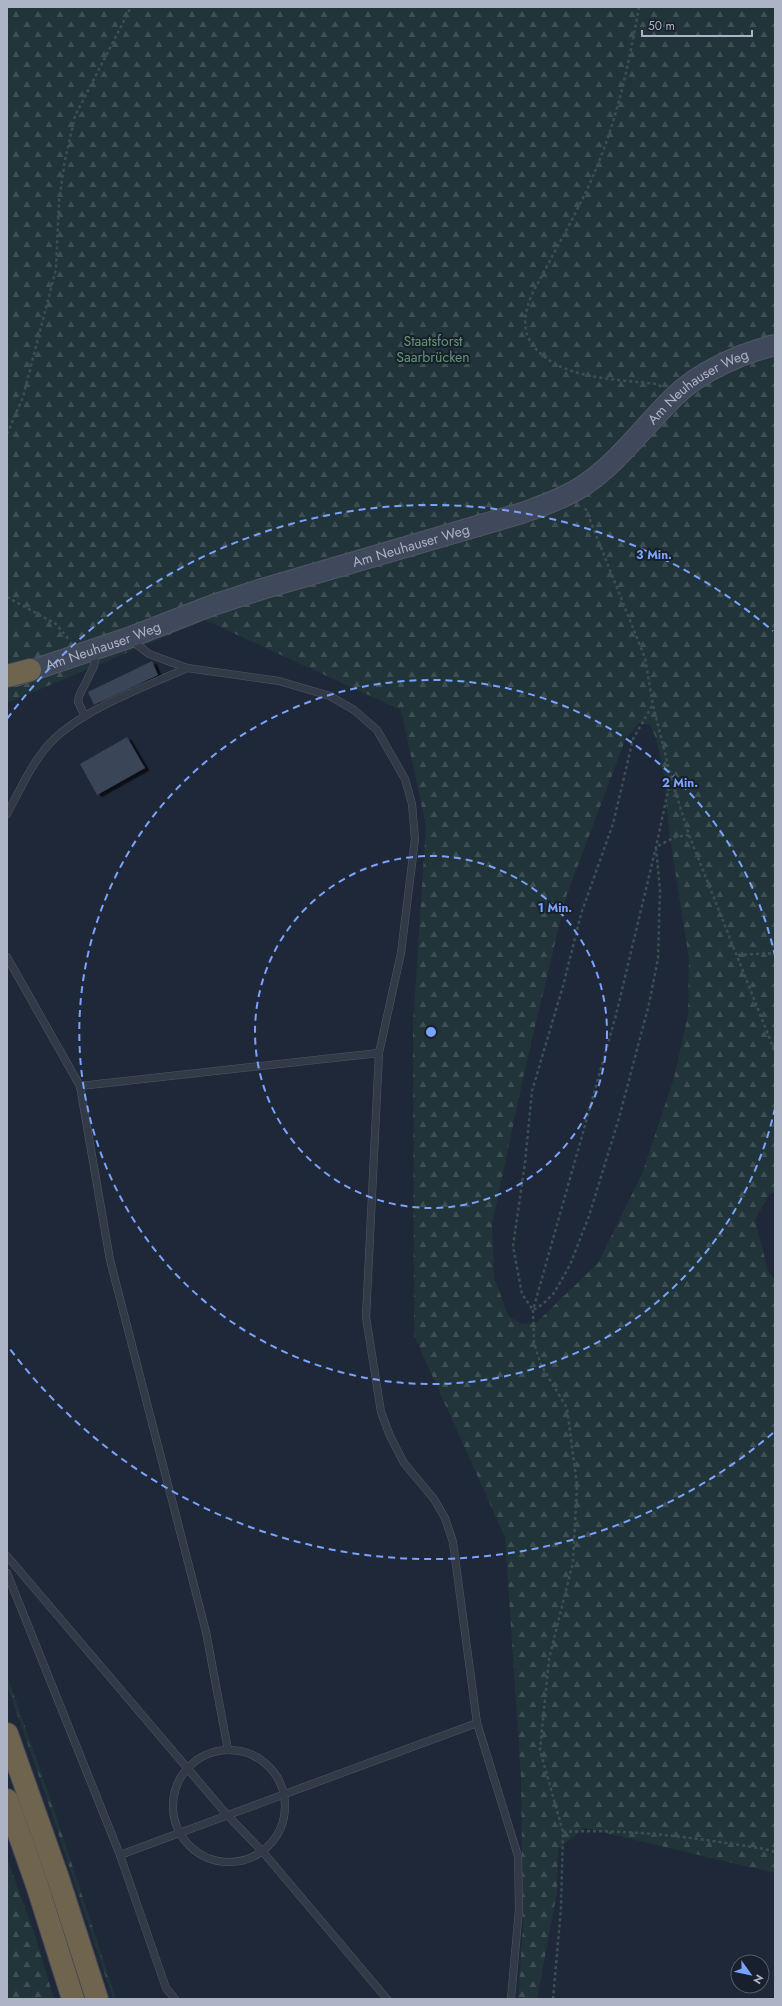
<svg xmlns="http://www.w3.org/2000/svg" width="782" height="2006" font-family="Jost,sans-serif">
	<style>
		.forest { fill: url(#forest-firs); fill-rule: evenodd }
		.building { fill: #3a4458; filter: url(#shadow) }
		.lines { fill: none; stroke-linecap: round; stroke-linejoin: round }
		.lane-casing { stroke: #505766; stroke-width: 8 }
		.secondary-casing { stroke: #505766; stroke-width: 22 }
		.highway-casing { stroke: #3d4453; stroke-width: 24 }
		.path { stroke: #3b5054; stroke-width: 2.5; stroke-dasharray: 3 3; stroke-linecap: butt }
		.lane { stroke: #323a48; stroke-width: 7 }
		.secondary { stroke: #40485c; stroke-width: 20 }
		.highway { stroke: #6f654f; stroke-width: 22 }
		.ring { fill: none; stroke: #79a3fd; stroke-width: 2; stroke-dasharray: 7 5 }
		.labels { text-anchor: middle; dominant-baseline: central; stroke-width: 4; stroke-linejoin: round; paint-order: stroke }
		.park-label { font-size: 14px; fill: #639773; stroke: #181f2d }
		.street-label { font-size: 14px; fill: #acb4c5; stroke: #181f2d }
		.centre { fill: #79a3fd; stroke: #181f2d; stroke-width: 2 }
		.ring-label { font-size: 12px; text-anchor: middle; font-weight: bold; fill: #79a3fd; stroke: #181f2d; stroke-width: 4; stroke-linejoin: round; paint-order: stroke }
	</style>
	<defs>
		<pattern id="forest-firs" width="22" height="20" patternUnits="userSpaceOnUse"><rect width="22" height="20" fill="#213439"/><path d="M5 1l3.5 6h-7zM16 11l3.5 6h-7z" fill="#3f4f54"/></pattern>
		<filter id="shadow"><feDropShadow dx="4.5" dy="2.5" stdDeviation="0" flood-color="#0009"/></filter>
	</defs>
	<rect width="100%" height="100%" fill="#1f2838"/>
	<g class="forest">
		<path d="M 7,7 L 775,7 L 775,1193 L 770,1193 L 755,1220 L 768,1271 L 775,1279 L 775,1873 L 585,1828 L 558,1849 L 557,1892 L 537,1999 L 518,1999 L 523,1926 L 521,1778 L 505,1537 L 414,1335 L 413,1024 L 426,826 L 401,710 L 205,620 L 7,703 ZM 639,723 L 650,725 L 656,738 L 664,777 L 669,831 L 689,959 L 688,1015 L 674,1078 L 642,1174 L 598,1263 L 536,1323 L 522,1324 L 509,1317 L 494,1278 L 492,1224 L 527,1060 L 566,897 L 626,738 Z"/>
		<polygon points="7,1675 51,1801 116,1999 113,1999 48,1802 7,1685"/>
		<polygon points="7,1858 34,1932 54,1999 7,1999"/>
	</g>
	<g class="building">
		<polygon points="152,661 158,675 94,705 88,692"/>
		<polygon points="127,737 145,768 97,795 80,764"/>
	</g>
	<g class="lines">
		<defs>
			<g id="lane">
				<polyline points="130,639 149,654 187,668 279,681 330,696 354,710 377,730 405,779 412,804 415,839 401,953 379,1053 366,1317 381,1412 390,1436 404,1463 434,1499 445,1518 453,1542 477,1723 518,1856 519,1909 511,1999"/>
				<polyline points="85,716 78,702 79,696 94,666 96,651"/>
				<path d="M 7,814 C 20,790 32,762 51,742 C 83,709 145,687 187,668"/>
				<polyline points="7,957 80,1086 110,1260 206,1632 228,1750"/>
				<polyline points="80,1086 379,1053"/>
				<polyline points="7,1556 228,1816 263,1852 387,1999"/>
				<polyline points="7,1573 120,1855 166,1988 175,1999"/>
				<circle cx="229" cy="1806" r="56"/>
				<polyline points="120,1855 477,1723"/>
			</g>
			<g id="secondary">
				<path id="s1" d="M 15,676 L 128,638 L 213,605 L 262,589 L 522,513 C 541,506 560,500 578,489 C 616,466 642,428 674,397 C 700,371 740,354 775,345"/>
			</g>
			<g id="highway">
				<polyline points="7,676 30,670"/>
				<polyline points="7,1734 58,1878 97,1999"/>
				<polyline points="7,1800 37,1885 73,1999"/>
			</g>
		</defs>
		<use href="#lane" class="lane-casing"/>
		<use href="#secondary" class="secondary-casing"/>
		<use href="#highway" class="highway-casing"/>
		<g class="path">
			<path d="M 639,7 C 630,58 619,111 600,159 C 584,201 560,241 539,281 C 529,298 519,322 530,341 C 554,380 617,379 657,384 L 662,387"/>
			<polyline points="7,434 23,397 56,269 59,201 65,160 75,116 131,7"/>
			<polyline points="7,597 56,624 70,641"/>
			<polyline points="652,706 633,739 613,824 581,914 563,986 532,1091 525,1163 513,1246 522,1294 533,1310 543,1304 554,1293 570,1265 589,1216 619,1118 649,1004 658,959 660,890 656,847 675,837 689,835"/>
			<polyline points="671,778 689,835 775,1052"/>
			<polyline points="738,955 775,953"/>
			<path d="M 563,1832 C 617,1829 673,1835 727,1843 C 743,1846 760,1847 775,1852"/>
			<polyline points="553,1999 561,1908 563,1832 540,1750 549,1659 573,1562 577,1485 567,1408 541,1365 534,1343 533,1310 616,1015 656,847 671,777 653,705 645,658 584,505"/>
		</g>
		<use href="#lane" class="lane"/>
		<use href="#secondary" class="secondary"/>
		<use href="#highway" class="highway"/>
	</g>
	<g class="ring">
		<circle cx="431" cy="1032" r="176"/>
		<path d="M775 1108A352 352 0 1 1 775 956"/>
		<path d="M773 1433A527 527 0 0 1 7 1345M7 719A527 527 0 0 1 773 631"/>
	</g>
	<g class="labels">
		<g class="park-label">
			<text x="433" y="341">Staatsforst<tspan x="433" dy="16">Saarbrücken</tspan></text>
		</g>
		<g class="street-label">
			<text stroke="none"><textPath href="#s1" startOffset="753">Am Neuhauser Weg</textPath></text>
			<text stroke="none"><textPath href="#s1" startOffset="417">Am Neuhauser Weg</textPath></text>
			<text stroke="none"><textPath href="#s1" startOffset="93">Am Neuhauser Weg</textPath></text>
		</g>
	</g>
	<circle cx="431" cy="1032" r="6" class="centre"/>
	<g class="ring-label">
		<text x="654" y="559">3 Min.</text>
		<text x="680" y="787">2 Min.</text>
		<text x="555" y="912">1 Min.</text>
	</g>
	<rect width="782" height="2006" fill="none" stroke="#acb4c5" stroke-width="16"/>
	<g transform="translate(750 1974) rotate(123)"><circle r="19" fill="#181f2d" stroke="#535b6a"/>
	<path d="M0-3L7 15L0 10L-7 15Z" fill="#79a3fd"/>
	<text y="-6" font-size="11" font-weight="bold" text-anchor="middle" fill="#acb4c5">N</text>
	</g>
	<path d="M642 30v6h110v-6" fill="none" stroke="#acb4c5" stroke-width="2"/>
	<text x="648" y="30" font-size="12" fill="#acb4c5" stroke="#181f2d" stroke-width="3" paint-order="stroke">50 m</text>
</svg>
